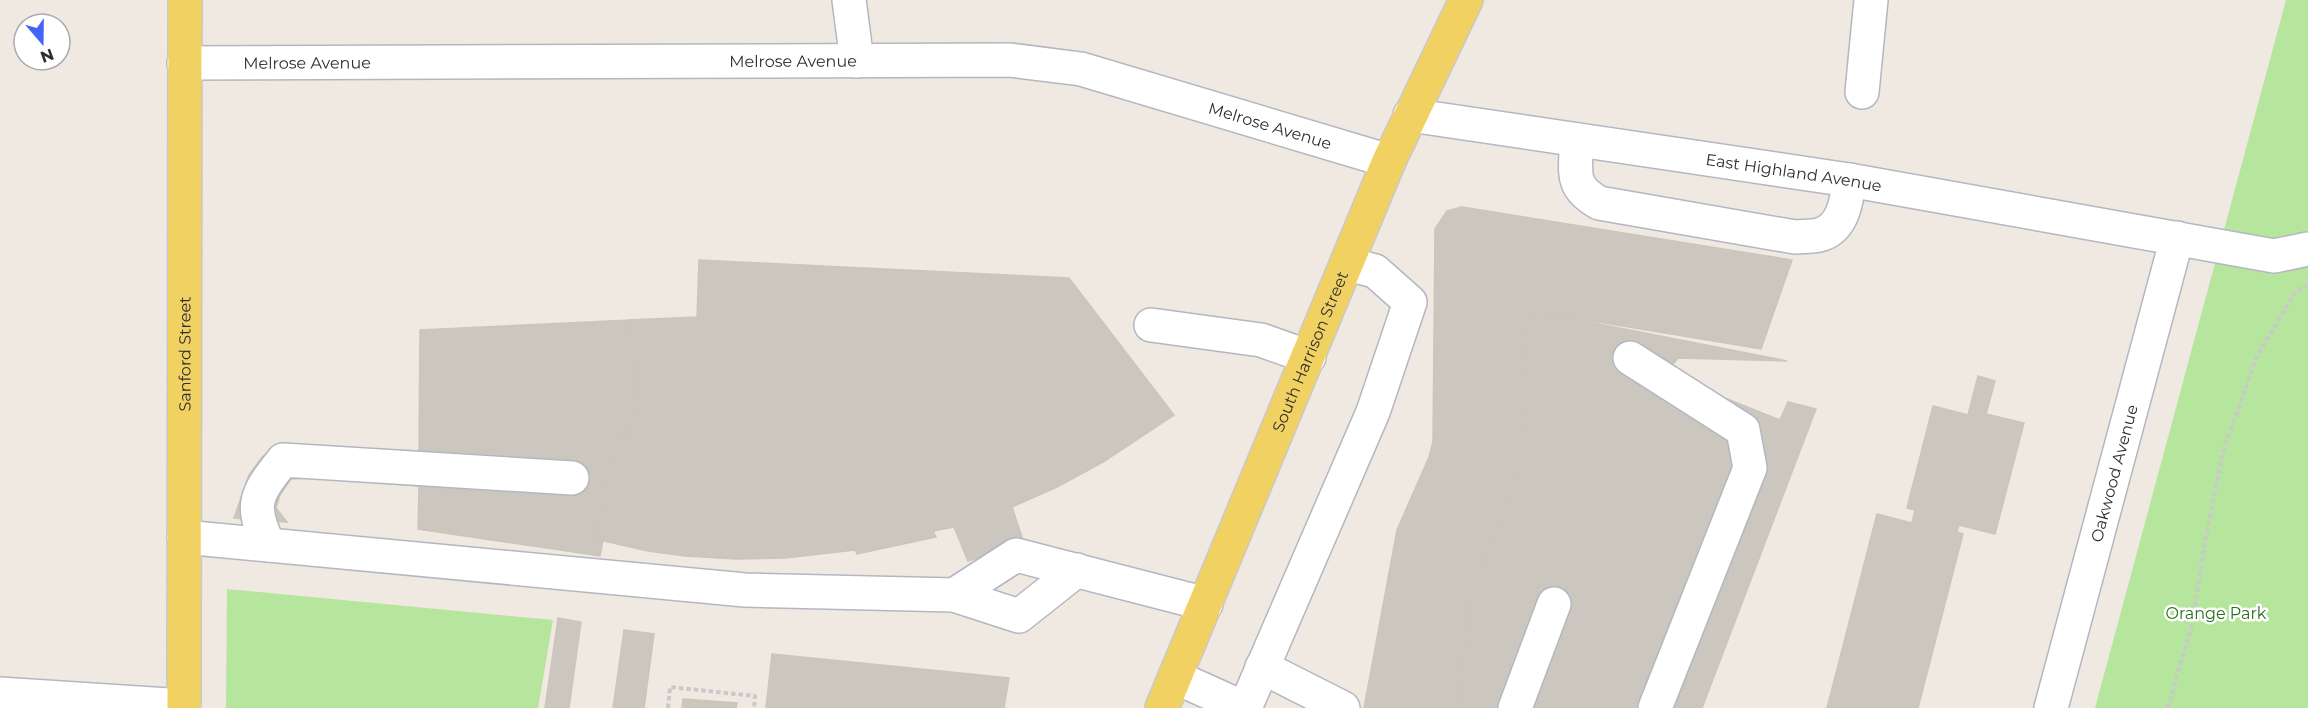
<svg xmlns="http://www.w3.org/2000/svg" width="2308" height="708" font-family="Montserrat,sans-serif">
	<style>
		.green { fill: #b6e59e }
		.building { fill: #cbc7bf; stroke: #cbc5ba; stroke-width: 1.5 }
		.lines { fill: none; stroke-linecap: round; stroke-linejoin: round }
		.minor-casing { stroke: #b4b7c1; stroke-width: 36 }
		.major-casing { stroke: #c9c9c9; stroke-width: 36 }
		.path { stroke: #c9c9c9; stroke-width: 4; stroke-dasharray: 4.5 3; stroke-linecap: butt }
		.minor { stroke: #fff; stroke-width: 33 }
		.major { stroke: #f2d163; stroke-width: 33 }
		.labels { text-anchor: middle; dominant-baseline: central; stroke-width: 5; stroke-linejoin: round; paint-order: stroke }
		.street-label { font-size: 16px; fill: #2e2e2e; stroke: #fff }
		.park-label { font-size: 16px; fill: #2c6e1b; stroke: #fff }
	</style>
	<rect width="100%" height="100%" fill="#efe9e1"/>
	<g class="green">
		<polygon points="2286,0 2308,0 2308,708 2095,708"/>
		<polygon points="227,589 553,620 538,708 226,708"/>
	</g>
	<g class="building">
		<polygon points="1462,207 1792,260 1761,349 1538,312 1533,314 1527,325 1520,470 1472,591 1457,708 1364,708 1397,530 1429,457 1433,442 1435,229 1447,211"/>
		<polygon points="699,260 1069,278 1174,415 1103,462 1057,487 1012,507 1024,543 968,561 954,527 933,531 936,537 857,554 855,550 785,558 736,559 685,556 648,551 595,539 617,435 627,438 637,402 630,320 697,317"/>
		<polygon points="1538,312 1787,361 1678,358 1665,374 1780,420 1788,402 1816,409 1702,708 1457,708 1472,591 1520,470 1527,325 1533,314"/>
		<polygon points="630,320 636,405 627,438 617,435 595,539 603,540 600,556 418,529 419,486 311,478 291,479 280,495 276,508 287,522 234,518 249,475 263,456 284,445 419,451 420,330"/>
		<polygon points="1978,376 1995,381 1986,414 2024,423 1995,534 1959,525 1957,532 1963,534 1918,708 1827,708 1877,514 1912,523 1915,510 1907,508 1933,406 1968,415"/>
		<polygon points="558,618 581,622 569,708 545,708"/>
		<polygon points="624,630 654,634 644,708 613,708"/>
		<polygon points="772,654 1009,678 1004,708 766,708"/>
		<polygon points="683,699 737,703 736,708 682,708"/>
	</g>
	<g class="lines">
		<defs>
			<g id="minor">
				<polyline points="849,0 857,61"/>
				<path id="s1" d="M 184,63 L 1010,60 L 1081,69 L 1389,161"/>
				<polyline points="1862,92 1871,0"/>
				<path id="s2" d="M 1410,115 L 1849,180 L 2274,256 L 2308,249"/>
				<path d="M 1576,140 C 1577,172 1568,185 1599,203 L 1795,237 C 1802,236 1811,237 1819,235 C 1843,229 1847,201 1849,180"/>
				<polyline points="1151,325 1261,340 1309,357"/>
				<polyline points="1630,358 1743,430 1750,468 1655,708"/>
				<polyline points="184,537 745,590 954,595 1019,616 1077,570"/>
				<path d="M 269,545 C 248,504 257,493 283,460 L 572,478"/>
				<polyline points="954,595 1016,555 1206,604"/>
				<polyline points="1262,667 1343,708"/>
				<polyline points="1175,677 1244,708"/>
				<polyline points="0,694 184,706"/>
				<polyline points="1245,708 1373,412 1410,302 1375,271 1348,264"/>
				<polyline points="1515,708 1554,604"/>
				<path id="s3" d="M 2051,708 L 2177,238"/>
			</g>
			<g id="major">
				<path id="s4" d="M 184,708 L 185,0"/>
				<path id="s5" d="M 1162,708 L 1389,161 L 1466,0"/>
			</g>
		</defs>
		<use href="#minor" class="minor-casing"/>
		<use href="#major" class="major-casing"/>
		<g class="path">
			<polyline points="668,708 670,687 755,696 754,708"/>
			<polyline points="2168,708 2192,624 2205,542 2223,451 2257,356 2296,291 2307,285"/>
		</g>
		<use href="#minor" class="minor"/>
		<use href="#major" class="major"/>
	</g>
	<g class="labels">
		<g class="street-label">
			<text stroke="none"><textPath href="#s1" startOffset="609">Melrose Avenue</textPath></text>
			<text stroke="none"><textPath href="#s1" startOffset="123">Melrose Avenue</textPath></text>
			<text stroke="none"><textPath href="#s1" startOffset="1095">Melrose Avenue</textPath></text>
			<text stroke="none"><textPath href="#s2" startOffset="388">East Highland Avenue</textPath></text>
			<text stroke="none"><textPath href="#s5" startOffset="386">South Harrison Street</textPath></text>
			<text stroke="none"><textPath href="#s4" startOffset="354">Sanford Street</textPath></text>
			<text stroke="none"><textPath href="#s3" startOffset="243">Oakwood Avenue</textPath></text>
		</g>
		<g class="park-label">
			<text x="2216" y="613">Orange Park</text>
		</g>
	</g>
	<g transform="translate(42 42) rotate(160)"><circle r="28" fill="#ffffff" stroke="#ababab" stroke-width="1.5"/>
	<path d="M0-4.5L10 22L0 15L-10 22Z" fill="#4264fb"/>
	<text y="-9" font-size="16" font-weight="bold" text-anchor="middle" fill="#2e2e2e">N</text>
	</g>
</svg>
